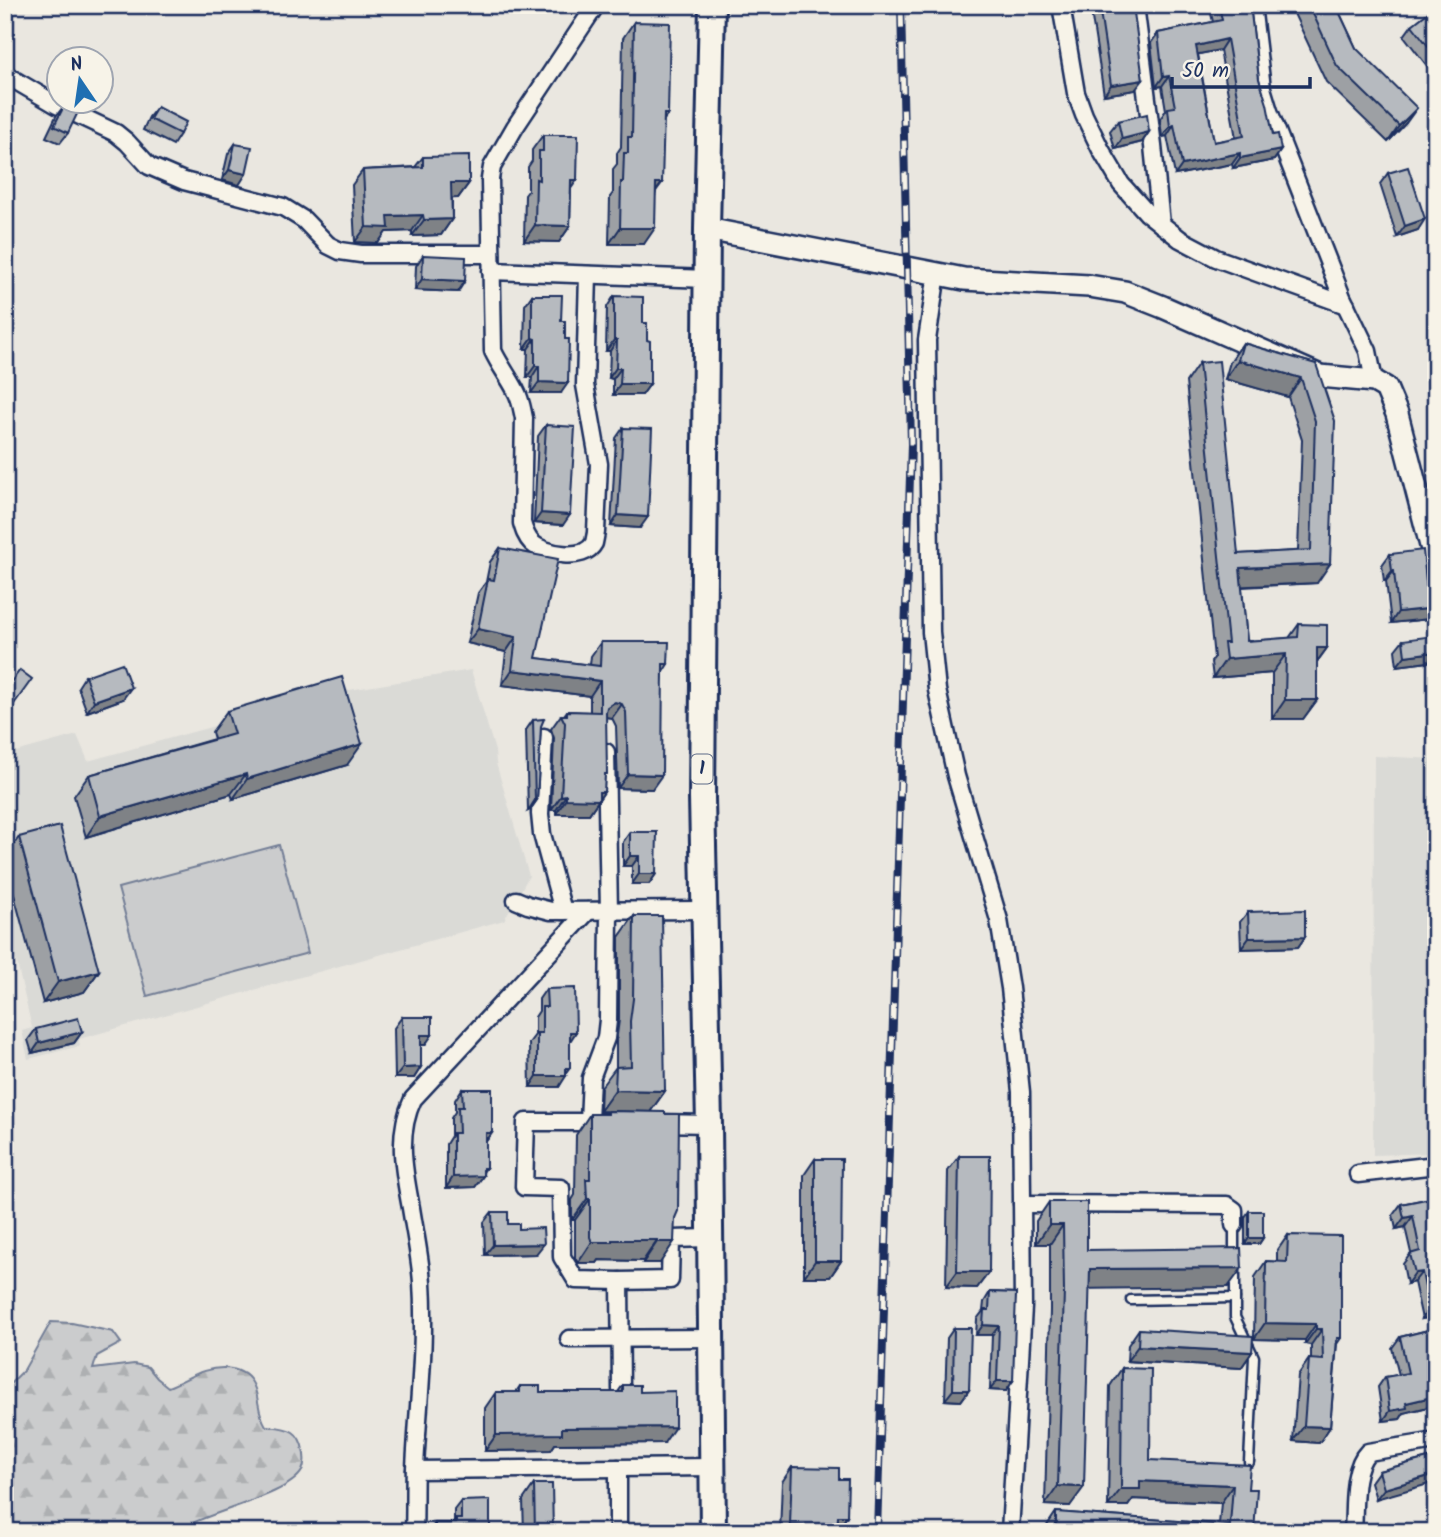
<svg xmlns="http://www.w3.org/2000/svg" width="1441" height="1537" font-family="Kalam,sans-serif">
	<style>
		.built { fill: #dadad6 }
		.forest { fill: url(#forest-firs); stroke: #737e96; stroke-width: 2 }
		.pitch { fill: #cbcccd; stroke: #737e96; stroke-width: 2 }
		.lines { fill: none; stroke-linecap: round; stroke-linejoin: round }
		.lane-casing { stroke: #1b2f5e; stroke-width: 13 }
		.street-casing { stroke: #1b2f5e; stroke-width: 21 }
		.secondary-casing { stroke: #1b2f5e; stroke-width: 26 }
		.primary-casing { stroke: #1b2f5e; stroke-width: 30 }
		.lane { stroke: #f7f3e8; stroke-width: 8 }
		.street { stroke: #f7f3e8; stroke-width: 16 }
		.secondary { stroke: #f7f3e8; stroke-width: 21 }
		.primary { stroke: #f7f3e8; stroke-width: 24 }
		.rail-casing { stroke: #1b2f5e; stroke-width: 8 }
		.rail { stroke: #f7f3e8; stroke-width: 5; stroke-dasharray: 16; stroke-linecap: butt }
		.wall { fill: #9da0a4; stroke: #1b2f5e; stroke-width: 2; fill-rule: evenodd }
		.shaded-wall { fill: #7f8286; stroke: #1b2f5e; stroke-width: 2 }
		.building { fill: #b6babf; stroke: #1b2f5e; stroke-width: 2; fill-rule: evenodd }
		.labels { text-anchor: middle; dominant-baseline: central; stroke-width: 5; stroke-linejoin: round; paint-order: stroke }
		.shield { fill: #f7f3e8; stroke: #5d6a87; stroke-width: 2 }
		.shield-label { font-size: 18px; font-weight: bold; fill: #1b2f5e }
	</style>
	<defs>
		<pattern id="forest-firs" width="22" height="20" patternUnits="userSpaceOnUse" patternTransform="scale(1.75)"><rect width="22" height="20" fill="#cbcccd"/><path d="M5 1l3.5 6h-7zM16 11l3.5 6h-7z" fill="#aeb0b2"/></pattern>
	</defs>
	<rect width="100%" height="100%" fill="#eae7e0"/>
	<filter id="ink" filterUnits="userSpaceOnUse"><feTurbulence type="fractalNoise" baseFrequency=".0143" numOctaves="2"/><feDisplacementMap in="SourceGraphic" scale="14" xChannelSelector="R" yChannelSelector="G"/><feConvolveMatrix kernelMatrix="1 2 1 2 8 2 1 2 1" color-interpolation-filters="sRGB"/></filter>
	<g filter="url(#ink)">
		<g class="built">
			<polygon points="471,670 495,751 496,763 529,876 504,920 79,1039 80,1046 28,1059 22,1031 32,1028 5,912 5,755 77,735 88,761 337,692"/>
			<polygon points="1374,756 1436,759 1436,1153 1373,1155"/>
		</g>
		<path class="forest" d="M 51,1322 L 72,1323 L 113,1332 L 121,1343 L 97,1356 L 93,1369 L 134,1364 L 148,1367 L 157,1378 L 168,1387 C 180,1383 191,1375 204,1371 C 224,1365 248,1367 255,1389 C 260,1404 257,1411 266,1426 C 275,1427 285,1427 293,1432 C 298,1435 302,1443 303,1450 C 305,1456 305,1465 302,1471 C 287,1497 204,1512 176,1532 L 5,1532 L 5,1389 L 24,1370 Z"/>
		<polygon class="pitch" points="279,845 308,953 147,996 118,888"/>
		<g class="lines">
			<defs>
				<g id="lane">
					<polyline points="1234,1225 1234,1257"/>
					<polyline points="1235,1270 1235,1317 1254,1357 1249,1462"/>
					<polyline points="1131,1300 1235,1298"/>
				</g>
				<g id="street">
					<polyline points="1061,5 1076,93 1084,115 1101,150 1121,184 1147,213 1180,239 1216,258 1346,305"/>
					<polyline points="1135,5 1153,146 1161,224"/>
					<polyline points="1252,5 1262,88 1269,111 1342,297 1368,351 1374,381"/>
					<polyline points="5,73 11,78 57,105 116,133 127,142 149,166 184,181 283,207 304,220 328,245 340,251 361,254 491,254"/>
					<polyline points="491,271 707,279"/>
					<polyline points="937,273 927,340 931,632 937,690 956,776 999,920 1010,988 1021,1092 1023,1307 1010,1532"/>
					<path d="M 588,275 L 585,385 L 599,464 L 596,532 C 596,533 594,543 594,543 C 584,562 544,554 532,543 C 526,537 524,530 522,523 L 524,418 C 522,409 521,400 516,391 C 509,377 500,366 493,351 L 490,179 L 492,167 L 515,127 L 596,5"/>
					<polyline points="544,737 540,814 542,834 563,911"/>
					<polyline points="516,900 528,905 551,911 704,910"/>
					<polyline points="589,1121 591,1078 606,1038 608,1020 609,911 606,752"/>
					<polyline points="605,1122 526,1122 524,1187 561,1188 562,1257 576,1280 620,1281 670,1280 671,1239 710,1238"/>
					<polyline points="659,1123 709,1124"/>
					<polyline points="1358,1174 1436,1165"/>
					<polyline points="1022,1204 1227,1205 1234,1210 1234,1225"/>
					<polyline points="620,1281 621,1390"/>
					<polyline points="569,1339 711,1338"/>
					<polyline points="618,1468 618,1532"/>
					<polyline points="415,1470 712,1467"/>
					<path d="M 414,1532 C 415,1511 414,1489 415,1468 C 418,1406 426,1344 422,1282 C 420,1257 415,1233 411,1208 C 404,1171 396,1135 413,1099 L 588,911"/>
					<path d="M 1353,1532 C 1355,1509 1351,1469 1368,1452 L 1436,1441"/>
				</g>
				<polyline id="secondary" points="707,229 964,279 1089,286 1125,292 1163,307 1320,376 1374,381 1386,388 1397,414 1436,565"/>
				<polyline id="primary" points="712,5 707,229 702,798 709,1124 713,1532"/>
			</defs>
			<use href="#lane" class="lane-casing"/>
			<use href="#street" class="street-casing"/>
			<use href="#secondary" class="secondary-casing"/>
			<use href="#primary" class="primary-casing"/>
			<use href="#lane" class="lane"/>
			<use href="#street" class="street"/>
			<use href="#secondary" class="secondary"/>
			<use href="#primary" class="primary"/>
			<defs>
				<polyline id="rail" points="877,1532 911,444 901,5"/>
			</defs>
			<use href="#rail" class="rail-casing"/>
			<use href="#rail" class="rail"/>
		</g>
		<g class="wall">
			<polygon points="1090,5 1133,5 1135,90 1104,95"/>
			<path d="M 1209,5 L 1250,5 L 1259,79 L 1273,135 L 1281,150 L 1274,160 L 1233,168 L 1232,164 L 1175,175 L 1167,136 L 1162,137 L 1160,119 L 1166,110 L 1162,86 L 1156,87 L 1151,43 L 1158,33 L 1213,22 ZM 1220,50 L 1236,138 L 1214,142 L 1198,54 Z"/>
			<polygon points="1290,5 1336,5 1356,48 1406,123 1388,142 1326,82"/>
			<polygon points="1436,19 1436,67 1431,71 1404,36 1412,25"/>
			<polygon points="634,22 668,114 664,120 656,192 644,244 609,244 610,197 613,193 613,169 617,164 617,153 621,147 623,38"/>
			<polygon points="64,106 68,133 60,143 46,137 56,116"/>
			<polygon points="157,107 180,134 173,145 143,130 149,117"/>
			<polygon points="1118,121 1149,132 1142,142 1115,149 1110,131"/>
			<polygon points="543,135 571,190 570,226 559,242 524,241 525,195 528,191 528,167 532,161 532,150"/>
			<polygon points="235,144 239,185 222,180 228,154"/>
			<polygon points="423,157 469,183 458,198 452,198 452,219 441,235 412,236 412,231 386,232 378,243 355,242 352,185 363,170 415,167"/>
			<polygon points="1388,173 1418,230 1397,237 1380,184"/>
			<polygon points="423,255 458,292 415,290 416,266"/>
			<polygon points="532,295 561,393 531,393 532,377 527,377 528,349 524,349 525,305"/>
			<polygon points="614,296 643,323 647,340 650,384 642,395 613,395 613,379 609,378 610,351 606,351 607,307"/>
			<polygon points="1243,343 1316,364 1317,583 1242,587 1247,641 1289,638 1299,624 1327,648 1317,662 1317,700 1303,719 1272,719 1272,673 1213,678 1211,662 1214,658 1186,382 1199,363 1238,554 1298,551 1302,440 1288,397 1225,379 1230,362"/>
			<polygon points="546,425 563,525 534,523 538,436"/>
			<polygon points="623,428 640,528 611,526 616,438"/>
			<polygon points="500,548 536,658 590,665 591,656 601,642 668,664 663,672 652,789 618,788 616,726 612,718 606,717 604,792 589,814 556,814 556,810 551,810 554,738 551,729 561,715 564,715 567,711 590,712 590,696 502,685 506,652 467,643 478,593 486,582 490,562"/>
			<polygon points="1390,554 1427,593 1436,609 1429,619 1391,623 1386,581 1384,581 1382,565"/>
			<polygon points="1403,640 1435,652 1428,662 1397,666 1395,650"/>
			<polygon points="85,676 123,699 87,712 78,687"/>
			<polygon points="227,711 347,765 233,799 231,794 86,837 74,796 89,775 214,739 212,732"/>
			<polygon points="533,720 541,726 537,800 530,810 528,811 526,730"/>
			<polygon points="630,832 656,874 649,884 632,884 632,866 623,866 623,842"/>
			<polygon points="19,837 99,971 84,992 43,1003 5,861 5,857"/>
			<polygon points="1248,912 1305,937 1298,947 1241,949 1240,922"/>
			<polygon points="634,916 665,1091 650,1112 675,1218 660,1263 643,1263 643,1261 599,1260 597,1263 578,1263 575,1258 575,1220 572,1220 572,1200 575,1195 576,1135 590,1114 606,1114 608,1111 600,1111 601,1087 616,1067 616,1042 619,1020 619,937"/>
			<polygon points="546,989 570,1041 566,1073 559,1087 530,1087 529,1043 535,1035 535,1017 539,1011 539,999"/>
			<polygon points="402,1017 425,1045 421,1045 421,1067 414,1078 395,1078 394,1028"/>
			<polygon points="36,1029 82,1032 74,1043 32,1053 28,1040"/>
			<polygon points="462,1089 492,1133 486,1141 483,1176 475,1187 446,1188 446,1144 451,1136 451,1118 455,1112 455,1100"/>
			<polygon points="959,1156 989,1272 977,1288 946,1287 948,1171"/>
			<polygon points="815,1159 841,1261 830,1277 804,1277 804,1175"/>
			<polygon points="1436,1197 1436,1316 1422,1319 1414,1282 1407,1284 1403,1264 1411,1253 1405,1227 1396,1229 1393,1215 1401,1204"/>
			<polygon points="1049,1202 1087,1250 1228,1287 1089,1288 1070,1506 1045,1505 1050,1310 1050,1244 1036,1244 1036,1221"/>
			<polygon points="1249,1211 1263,1238 1259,1244 1245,1244 1245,1217"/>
			<polygon points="492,1212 508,1224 519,1229 536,1254 485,1255 484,1222"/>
			<polygon points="1288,1235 1341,1338 1337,1344 1330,1427 1319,1443 1293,1441 1298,1375 1309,1359 1311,1359 1311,1345 1305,1344 1305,1340 1254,1339 1255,1277 1266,1261 1277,1262 1277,1251"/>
			<polygon points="990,1292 1016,1293 1006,1391 990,1390 992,1335 976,1335 977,1319 983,1311 984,1302"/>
			<polygon points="954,1328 969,1390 961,1401 945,1400 947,1338"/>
			<polygon points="1436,1328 1436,1405 1404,1413 1400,1419 1383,1421 1378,1387 1385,1377 1399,1375 1392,1348 1400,1337"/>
			<polygon points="1139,1329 1252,1352 1241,1368 1127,1361 1128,1345"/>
			<polygon points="1122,1368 1150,1460 1248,1489 1254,1532 1044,1532 1044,1530 1056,1512 1219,1524 1221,1503 1133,1499 1128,1506 1108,1506 1110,1386"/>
			<polygon points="623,1385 640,1392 664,1443 555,1444 551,1450 485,1451 485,1408 496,1392 516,1392 520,1386 540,1392 618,1392"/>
			<polygon points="1436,1456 1376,1499 1371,1482 1379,1471"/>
			<polygon points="792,1467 839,1479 847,1516 837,1532 780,1532 782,1482"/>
			<polygon points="534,1484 553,1532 524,1532 523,1500"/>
			<polygon points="461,1501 490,1532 429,1532 435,1523 454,1523 454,1510"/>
		</g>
		<g class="shaded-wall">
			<polygon points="1227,39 1220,50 1189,56 1196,46"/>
			<polygon points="1169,76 1162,86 1156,87 1163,77"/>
			<polygon points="1143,80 1135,90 1104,95 1111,85"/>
			<polygon points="1417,108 1406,123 1388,142 1399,126"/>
			<polygon points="1174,125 1167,136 1162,137 1170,127"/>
			<polygon points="1149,132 1142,142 1115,149 1122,139"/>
			<polygon points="1281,150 1274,160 1233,168 1240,158"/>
			<polygon points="1240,153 1232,164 1175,175 1182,165"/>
			<polygon points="229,170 246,174 239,185 222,180"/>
			<polygon points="571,180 577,180 566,196"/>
			<polygon points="451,183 469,183 458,198 440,199"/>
			<polygon points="656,183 662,183 651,198"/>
			<polygon points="423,215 412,231 386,232 378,243 355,242 366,227 388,216"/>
			<polygon points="452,219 441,235 412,236 424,220"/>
			<polygon points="1425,219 1418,230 1397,237 1405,226"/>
			<polygon points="535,225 570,226 559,242 524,241"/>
			<polygon points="620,228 655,228 644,244 609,244"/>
			<polygon points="422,279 465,281 458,292 415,290"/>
			<polygon points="532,338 535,339 528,349 524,349"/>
			<polygon points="614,340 617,340 610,351 606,351"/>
			<polygon points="1238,360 1301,378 1288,397 1225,379"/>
			<polygon points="535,366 539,366 532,377 527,377"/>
			<polygon points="616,368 621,368 613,379 609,378"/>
			<polygon points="539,382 568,383 561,393 531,393"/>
			<polygon points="620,384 650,384 642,395 613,395"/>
			<polygon points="541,513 570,515 563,525 534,523"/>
			<polygon points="618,515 648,517 640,528 611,526"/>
			<polygon points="1330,564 1317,583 1226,587 1240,568"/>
			<polygon points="1392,571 1394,571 1386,581 1384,581"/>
			<polygon points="1436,608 1429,619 1391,623 1398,612"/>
			<polygon points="478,629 516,637 506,652 467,643"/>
			<polygon points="1317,648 1327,648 1313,667"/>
			<polygon points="1435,652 1428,662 1397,666 1405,656"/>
			<polygon points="1286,654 1272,673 1213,678 1226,659"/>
			<polygon points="512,670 600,681 590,696 502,685"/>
			<polygon points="131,688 123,699 87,712 94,701"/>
			<polygon points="1285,700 1317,700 1303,719 1272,719"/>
			<polygon points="615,702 622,704 612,718 605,717 607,707"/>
			<polygon points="362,744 347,765 233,799 247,779"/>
			<polygon points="246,774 231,794 86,837 100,816"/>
			<polygon points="628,774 662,775 652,789 618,788"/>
			<polygon points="599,792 604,792 589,814 556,814 566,799"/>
			<polygon points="566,795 556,810 551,810 561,796"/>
			<polygon points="535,800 537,800 530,810 528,811"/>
			<polygon points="630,856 639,856 632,866 623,866"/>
			<polygon points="639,874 656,874 649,884 632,884"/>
			<polygon points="1305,937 1298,947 1241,949 1249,938"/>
			<polygon points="99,971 84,992 43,1003 58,982"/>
			<polygon points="82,1032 74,1043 32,1053 39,1043"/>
			<polygon points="570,1032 576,1032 569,1043"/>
			<polygon points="421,1035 432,1035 425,1045 413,1045"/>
			<polygon points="421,1067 414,1078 395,1078 403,1068"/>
			<polygon points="566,1068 570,1068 564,1076 566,1076 559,1087 530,1087 537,1076"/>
			<polygon points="615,1090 665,1091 650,1112 600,1111"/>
			<polygon points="486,1133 492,1133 485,1143"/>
			<polygon points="483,1168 486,1168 480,1176 483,1176 475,1187 446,1188 453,1177"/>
			<polygon points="587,1199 590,1199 575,1220 572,1220"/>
			<polygon points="1413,1216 1405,1227 1396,1229 1404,1218"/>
			<polygon points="1049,1225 1063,1225 1050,1244 1036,1244"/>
			<polygon points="1249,1238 1263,1238 1259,1244 1245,1244"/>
			<polygon points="612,1240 657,1240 643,1261 599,1260 597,1263 578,1263 592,1242"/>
			<polygon points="657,1242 674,1242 660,1263 643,1263"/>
			<polygon points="544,1244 536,1254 485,1255 493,1245"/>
			<polygon points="815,1261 841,1261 830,1277 804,1277"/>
			<polygon points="1242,1268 1228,1287 1076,1289 1090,1269"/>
			<polygon points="957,1272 989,1272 977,1288 946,1287"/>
			<polygon points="1422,1272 1414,1282 1407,1284 1415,1273"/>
			<polygon points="1436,1307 1436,1316 1422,1319 1429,1308"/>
			<polygon points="1265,1323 1316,1324 1305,1340 1254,1339"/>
			<polygon points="983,1325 999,1326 992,1335 976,1335"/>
			<polygon points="1316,1329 1322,1329 1311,1345 1305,1344"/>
			<polygon points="1138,1346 1252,1352 1241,1368 1127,1361"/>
			<polygon points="997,1381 1013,1381 1006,1391 990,1390"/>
			<polygon points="953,1390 969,1390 961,1401 945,1400"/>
			<polygon points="1436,1396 1436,1405 1404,1413 1400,1419 1383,1421 1390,1411 1406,1403"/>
			<polygon points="1304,1426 1330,1427 1319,1443 1293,1441"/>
			<polygon points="675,1427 664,1443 555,1444 551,1450 485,1451 496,1435 562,1428"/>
			<polygon points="1436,1474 1436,1482 1376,1499 1384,1489"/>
			<polygon points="1140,1481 1233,1485 1221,1503 1133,1499 1128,1506 1108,1506 1121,1489"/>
			<polygon points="1058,1486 1084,1487 1070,1506 1045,1505"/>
			<polygon points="838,1516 847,1516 837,1531"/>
			<polygon points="790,1525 816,1526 812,1532 785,1532"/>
		</g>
		<g class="building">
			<polygon points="1099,5 1133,5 1143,80 1111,85"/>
			<path d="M 1219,5 L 1250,5 L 1259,79 L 1267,104 L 1273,135 L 1278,134 L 1281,150 L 1240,158 L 1240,153 L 1182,165 L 1174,125 L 1170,127 L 1168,108 L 1175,107 L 1169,76 L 1163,77 L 1158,33 L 1222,20 ZM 1227,39 L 1244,136 L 1214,142 L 1196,46 Z"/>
			<polygon points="1309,5 1336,5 1356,48 1417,108 1399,126 1337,66"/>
			<polygon points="1430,11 1436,19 1436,56 1412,25"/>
			<polygon points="634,22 670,23 668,114 664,114 662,183 656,183 655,228 620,228 621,182 623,182 624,153 628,153 628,137 632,137"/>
			<polygon points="64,106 78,112 68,133 54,126"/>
			<polygon points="157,107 186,122 180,134 150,119"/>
			<polygon points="1147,114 1149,132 1122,139 1118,121"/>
			<polygon points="543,135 578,135 577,180 571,180 570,226 535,225 536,179 539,180 539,151 543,151"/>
			<polygon points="235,144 252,147 246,174 229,170"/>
			<polygon points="469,156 469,183 451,183 452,219 424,220 423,215 388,216 389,228 366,227 363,170 423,167 423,157"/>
			<polygon points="1408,167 1425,219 1405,226 1388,173"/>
			<polygon points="423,255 466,257 465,281 422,279"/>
			<polygon points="532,295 562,295 561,321 565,321 565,339 569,339 568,383 539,382 539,366 535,366 535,339 532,338"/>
			<polygon points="614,296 643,297 643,323 647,323 647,340 650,341 650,384 620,384 621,368 616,368 617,340 614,340"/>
			<polygon points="1243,343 1316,364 1335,421 1330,564 1240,568 1247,641 1298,637 1299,624 1327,625 1327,648 1317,648 1317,700 1285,700 1286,654 1226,659 1224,643 1228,643 1199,363 1219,361 1238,554 1311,550 1315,421 1301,378 1238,360"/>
			<polygon points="546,425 575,427 570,515 541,513"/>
			<polygon points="623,428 652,429 648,517 618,515"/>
			<polygon points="500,548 558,559 536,658 600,666 601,642 669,642 668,664 663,664 662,775 628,774 626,712 622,704 615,702 607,707 606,712 607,774 605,774 604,792 599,792 599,800 566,799 566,795 561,796 565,723 561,715 567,715 567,711 600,712 600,681 512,670 516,637 478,629 488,579 494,580"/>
			<polygon points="1423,550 1427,593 1434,592 1436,608 1398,612 1394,571 1392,571 1390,554"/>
			<polygon points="1433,636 1435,652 1405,656 1403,640"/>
			<polygon points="122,663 131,688 94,701 85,676"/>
			<polygon points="20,670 32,679 9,711 5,709 5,690"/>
			<polygon points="342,677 362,744 247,779 246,774 100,816 89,775 234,734 227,711"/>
			<polygon points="544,719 541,726 537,800 535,800 533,720"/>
			<polygon points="60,826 99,971 58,982 19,837"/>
			<polygon points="630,832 657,832 656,874 639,874 639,856 630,856"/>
			<polygon points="1305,910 1305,937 1249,938 1248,912"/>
			<polygon points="634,916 662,916 665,1091 615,1090 616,1067 631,1066 630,1021 633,999"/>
			<polygon points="575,988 576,1032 570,1032 570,1068 566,1068 566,1076 537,1076 537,1033 542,1033 542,1007 547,1007 546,989"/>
			<polygon points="402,1017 432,1017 432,1035 421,1035 421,1067 403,1068"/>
			<polygon points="78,1018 82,1032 39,1043 36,1029"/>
			<polygon points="462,1089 492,1089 492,1133 486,1133 486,1168 483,1168 483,1176 453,1177 453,1133 459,1133 458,1107 463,1107"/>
			<polygon points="608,1111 665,1112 665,1114 679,1114 678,1211 675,1218 674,1242 657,1242 657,1240 612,1240 612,1242 592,1242 590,1237 590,1199 587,1199 586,1179 590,1179 590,1114 608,1114"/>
			<polygon points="959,1156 990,1156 989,1272 957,1272"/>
			<polygon points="815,1159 842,1159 841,1261 815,1261"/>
			<polygon points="1436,1197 1436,1307 1429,1308 1422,1272 1415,1273 1410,1254 1420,1251 1413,1216 1404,1218 1401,1204"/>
			<polygon points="1049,1202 1087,1202 1087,1250 1241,1248 1242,1268 1090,1269 1084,1487 1058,1486 1064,1291 1063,1225 1049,1225"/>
			<rect x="1249" y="1211" width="14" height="27"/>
			<polygon points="492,1212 508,1212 508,1224 519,1224 519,1229 543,1228 544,1244 493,1245"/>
			<polygon points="1288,1235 1341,1236 1341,1338 1337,1338 1330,1427 1304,1426 1309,1359 1323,1360 1322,1329 1316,1329 1316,1324 1265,1323 1266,1261 1287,1262"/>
			<polygon points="990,1292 1016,1293 1013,1381 997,1381 999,1326 983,1325 984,1310 989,1310"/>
			<polygon points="954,1328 971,1328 969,1390 953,1390"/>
			<polygon points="1436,1328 1436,1396 1406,1403 1407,1408 1390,1411 1385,1377 1408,1373 1400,1337"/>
			<polygon points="1139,1329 1253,1336 1252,1352 1138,1346"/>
			<polygon points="1122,1368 1151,1369 1150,1460 1250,1465 1248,1489 1257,1489 1254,1532 1056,1532 1056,1512 1230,1525 1233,1485 1140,1481 1140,1489 1121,1489"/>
			<polygon points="623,1385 640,1385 640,1392 675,1391 675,1427 562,1428 562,1434 496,1435 496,1392 520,1392 520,1386 540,1386 540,1392 623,1392"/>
			<polygon points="1436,1456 1436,1474 1384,1489 1379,1471"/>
			<polygon points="792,1467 839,1468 839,1479 848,1479 847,1516 838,1516 837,1532 816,1532 816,1526 790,1525"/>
			<polygon points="534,1484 552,1484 553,1532 535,1532"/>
			<polygon points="490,1500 490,1532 435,1532 435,1523 456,1523 456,1519 461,1519 461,1501"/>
		</g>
	</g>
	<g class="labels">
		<rect class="shield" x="691.5" y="754.5" width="21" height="29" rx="5"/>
		<g class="shield-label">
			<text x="702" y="769">1</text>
		</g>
	</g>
	<rect width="1441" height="1537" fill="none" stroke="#f7f3e8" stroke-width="28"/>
	<rect x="14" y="14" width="1413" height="1509" fill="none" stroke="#1b2f5e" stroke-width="2.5" filter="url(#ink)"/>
	<g transform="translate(80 80) rotate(347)"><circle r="33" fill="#f7f3e8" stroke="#9fa5b1" stroke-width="2"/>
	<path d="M0-5L12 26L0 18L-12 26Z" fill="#1f6fb2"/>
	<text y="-10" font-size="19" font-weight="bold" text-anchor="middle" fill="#1b2f5e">N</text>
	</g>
	<path d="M1172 77v10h138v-10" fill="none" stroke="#1b2f5e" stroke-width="3.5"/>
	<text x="1182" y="77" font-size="21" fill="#1b2f5e" stroke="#f7f3e8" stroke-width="5" paint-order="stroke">50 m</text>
</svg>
